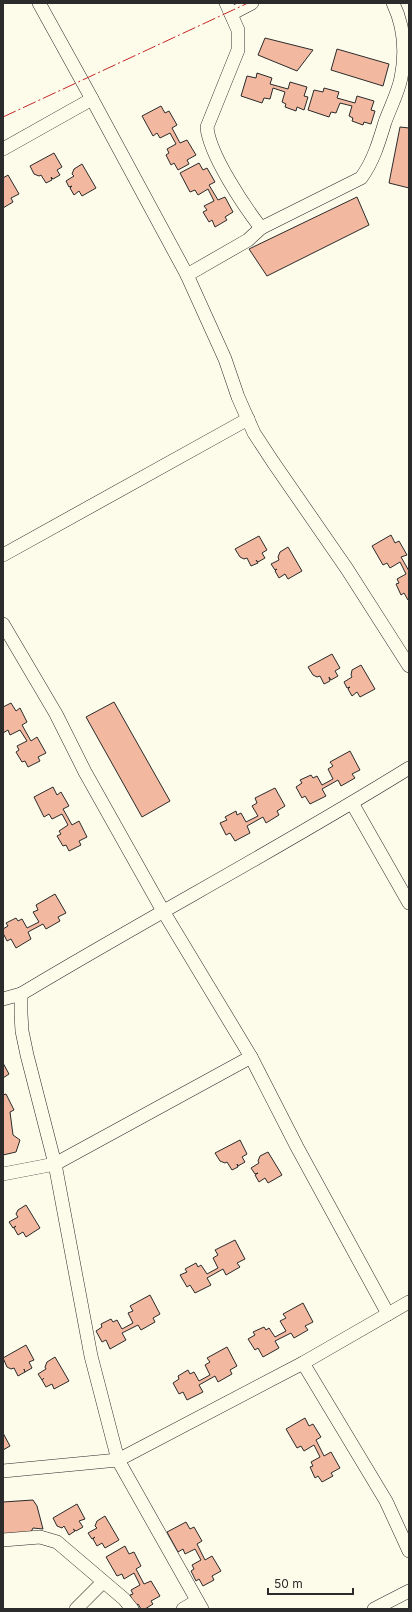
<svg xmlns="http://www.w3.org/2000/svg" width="412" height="1612" font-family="Inter,sans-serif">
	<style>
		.building { fill: #f2b8a0; stroke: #2b2b2b }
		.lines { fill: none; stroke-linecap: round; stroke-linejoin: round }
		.minor-casing { stroke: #2b2b2b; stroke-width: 14 }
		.minor { stroke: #fdfbea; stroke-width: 13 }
		.power { stroke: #c62828; stroke-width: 1; stroke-dasharray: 14 3 2 3; stroke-linecap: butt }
	</style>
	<rect width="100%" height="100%" fill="#fdfbea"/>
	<g class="building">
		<polygon points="265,38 313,50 297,71 258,55"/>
		<polygon points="337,49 389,64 383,86 331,70"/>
		<polygon points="257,73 272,78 270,84 288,89 290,82 307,87 304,96 308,97 304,110 297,107 296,111 285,107 286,104 282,102 285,92 273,88 270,99 264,98 262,103 241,96 247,76 256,78"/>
		<polygon points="324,88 339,92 337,98 355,103 357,96 374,101 371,110 375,111 371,124 364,122 363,125 352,121 353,118 349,116 352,106 340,103 336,113 331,112 329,117 308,110 314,90 323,92"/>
		<polygon points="161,106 165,113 169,111 177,125 172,128 180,143 187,140 196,155 187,160 189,164 178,170 174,163 171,165 166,155 169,153 167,149 176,144 170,133 160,138 157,133 153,136 142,116"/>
		<polygon points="400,127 409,128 409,188 389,183"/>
		<polygon points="54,153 62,167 57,170 60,175 53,179 51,177 52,180 46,183 41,175 39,176 34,174 30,166"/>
		<polygon points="199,163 203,170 207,168 215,182 209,185 218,200 225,197 233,212 225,217 227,220 215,227 212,220 209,222 203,212 207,210 204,206 214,201 208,189 198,195 195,190 190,192 180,173"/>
		<polygon points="82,164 96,188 82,196 79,191 74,195 70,188 72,186 69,187 66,181 74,176 72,174 74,169"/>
		<polygon points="8,175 19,194 11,198 13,202 3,208 3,178"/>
		<polygon points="357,197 369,225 267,276 249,249"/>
		<polygon points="391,535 395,543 399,541 407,555 401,557 409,571 409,599 408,600 404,593 401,595 396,584 399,583 397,579 406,574 400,562 390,568 387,563 383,565 372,546"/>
		<polygon points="259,536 267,550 262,553 265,558 258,562 256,560 258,563 251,566 247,558 244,559 240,557 235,549"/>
		<polygon points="288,547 302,571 288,579 285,574 279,578 275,571 277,569 275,570 271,564 279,560 278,557 280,552"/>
		<polygon points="332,654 340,668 335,671 338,676 331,680 329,677 330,681 324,684 320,676 317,677 313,675 308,667"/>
		<polygon points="361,665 375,689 360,697 357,692 352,696 348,689 350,687 347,688 344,682 352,677 351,675 352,670"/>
		<polygon points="114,702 170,801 142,817 86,717"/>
		<polygon points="11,703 16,711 20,708 27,722 22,725 31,741 37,737 46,753 38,757 40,761 28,767 25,761 22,762 16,752 19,750 17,746 27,741 20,730 10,735 8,730 3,733 3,707"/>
		<polygon points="350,751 360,770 352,774 355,778 341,786 338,780 322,789 326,796 310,804 305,796 302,798 296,787 302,783 300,780 311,775 313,778 317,776 322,785 333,779 328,769 333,766 330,762"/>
		<polygon points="53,787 57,795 61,792 69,806 63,809 72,825 79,821 87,837 79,841 81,845 69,851 66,845 63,846 57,836 61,834 59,831 68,825 62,814 52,819 49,814 44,817 34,797"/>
		<polygon points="275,788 285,806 277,811 279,815 266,823 263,817 247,826 250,833 235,841 230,833 226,835 220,823 227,820 225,817 236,811 237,815 241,813 246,822 258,816 252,806 257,803 255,798"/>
		<polygon points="55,894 66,913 58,917 60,921 46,929 43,924 28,932 31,939 16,948 11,939 7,941 3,933 3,929 8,926 6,923 16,918 18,921 22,919 27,928 39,922 33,912 38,910 36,905"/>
		<polygon points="3,1063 9,1074 3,1078"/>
		<polygon points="6,1094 14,1110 10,1112 13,1135 20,1140 16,1152 3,1155 3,1095"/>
		<polygon points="240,1140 247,1154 242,1157 245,1162 238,1166 237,1164 238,1167 232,1170 227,1162 225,1163 220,1161 215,1153"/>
		<polygon points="268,1152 282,1175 268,1183 265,1178 259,1182 255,1175 258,1173 255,1174 251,1168 259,1163 258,1161 260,1156"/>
		<polygon points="26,1205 40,1228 26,1237 23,1232 18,1235 14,1228 16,1226 13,1228 9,1222 18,1217 16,1214 18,1210"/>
		<polygon points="235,1240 245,1259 237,1263 240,1267 226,1275 223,1269 207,1278 211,1285 195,1293 190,1285 187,1287 180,1275 187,1272 185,1269 196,1263 198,1267 201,1265 207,1274 218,1268 213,1258 218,1255 215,1250"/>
		<polygon points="150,1295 160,1314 153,1318 155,1322 141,1330 138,1325 122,1333 126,1340 110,1349 106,1340 102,1342 96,1331 102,1327 101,1324 111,1319 113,1322 117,1320 122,1329 133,1323 128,1313 133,1311 130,1306"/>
		<polygon points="303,1303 313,1322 305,1326 308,1330 294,1338 291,1333 275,1341 279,1348 263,1357 258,1348 255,1350 248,1339 255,1335 253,1332 264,1327 266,1330 269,1328 275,1337 286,1331 280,1321 286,1318 283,1314"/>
		<polygon points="26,1345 34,1360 29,1362 32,1368 25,1372 24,1369 25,1372 18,1376 14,1368 11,1369 7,1367 3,1358"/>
		<polygon points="227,1347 237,1366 230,1370 232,1374 218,1382 215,1376 199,1385 203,1392 187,1400 183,1392 179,1394 173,1383 179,1379 178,1376 188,1370 190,1374 194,1372 199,1381 210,1375 205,1365 210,1362 207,1358"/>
		<polygon points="55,1357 69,1381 54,1389 52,1384 46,1387 42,1380 44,1378 42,1380 38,1374 46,1369 45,1367 47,1362"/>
		<polygon points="305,1418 309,1426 313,1424 321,1437 316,1440 324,1456 331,1452 340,1468 331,1473 333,1476 322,1482 318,1476 315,1478 310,1467 313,1466 311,1462 320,1457 314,1445 304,1451 301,1446 297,1448 286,1429"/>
		<polygon points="3,1433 10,1446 3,1450"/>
		<polygon points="33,1500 37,1506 43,1529 33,1528 31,1532 3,1534 3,1502"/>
		<polygon points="77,1504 85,1519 79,1521 83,1527 76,1531 73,1529 75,1531 69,1535 64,1526 62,1528 57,1526 53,1518"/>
		<polygon points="105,1516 119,1540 105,1548 102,1543 97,1546 93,1539 95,1537 92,1539 88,1533 97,1528 95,1526 97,1521"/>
		<polygon points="186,1522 190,1529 194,1527 202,1541 197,1544 205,1560 212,1556 221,1571 212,1576 214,1580 203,1586 199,1579 196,1581 191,1571 194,1569 192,1565 201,1560 195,1549 185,1554 183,1549 178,1552 167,1532"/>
		<polygon points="125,1546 129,1554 134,1552 141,1566 136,1569 144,1584 151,1581 160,1596 151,1601 153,1604 145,1609 141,1609 138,1604 135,1606 130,1595 133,1594 131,1590 140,1585 134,1573 124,1579 122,1574 117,1576 106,1557"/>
	</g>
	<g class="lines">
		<defs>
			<g id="minor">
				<polyline points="231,14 252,3"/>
				<polyline points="92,99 187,275 225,359 238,397 254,433 273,462 347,569 409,666"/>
				<polyline points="3,149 92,99 39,3"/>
				<path d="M 261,228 L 361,178 C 373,162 379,142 385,122 C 390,108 398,93 401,78 C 406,53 404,26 393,3"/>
				<path d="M 187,275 L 248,240 L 261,228 C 244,206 209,154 207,127 L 238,50 L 238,30 L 226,3"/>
				<polyline points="3,555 248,419"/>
				<polyline points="3,624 56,714 85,772 163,911 251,1057 55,1164 3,1174"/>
				<path d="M 409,768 C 282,847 149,917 21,994 L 21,1014 L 22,1031 L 27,1055 L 55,1164 L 91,1356 L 118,1460 L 303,1363 L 409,1302"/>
				<polyline points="352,803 409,903"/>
				<polyline points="3,999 21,994"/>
				<polyline points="251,1057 297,1147 388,1314"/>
				<polyline points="303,1363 386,1501 409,1551"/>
				<polyline points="3,1471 118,1460 202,1609"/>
				<polyline points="3,1540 40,1537 57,1542 124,1599 132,1609"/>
				<polyline points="76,1609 103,1582"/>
				<polyline points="183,1609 197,1601"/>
				<polyline points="374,1609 409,1591"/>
			</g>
		</defs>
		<use href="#minor" class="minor-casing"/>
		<use href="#minor" class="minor"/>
		<polyline class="power" points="3,117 248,3"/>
	</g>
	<rect width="412" height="1612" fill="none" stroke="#2b2b2b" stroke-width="8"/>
	<path d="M268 1588v6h85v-6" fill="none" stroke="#2b2b2b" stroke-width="2"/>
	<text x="274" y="1588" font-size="12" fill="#2b2b2b" stroke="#fdfbea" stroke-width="3" paint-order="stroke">50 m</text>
</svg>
